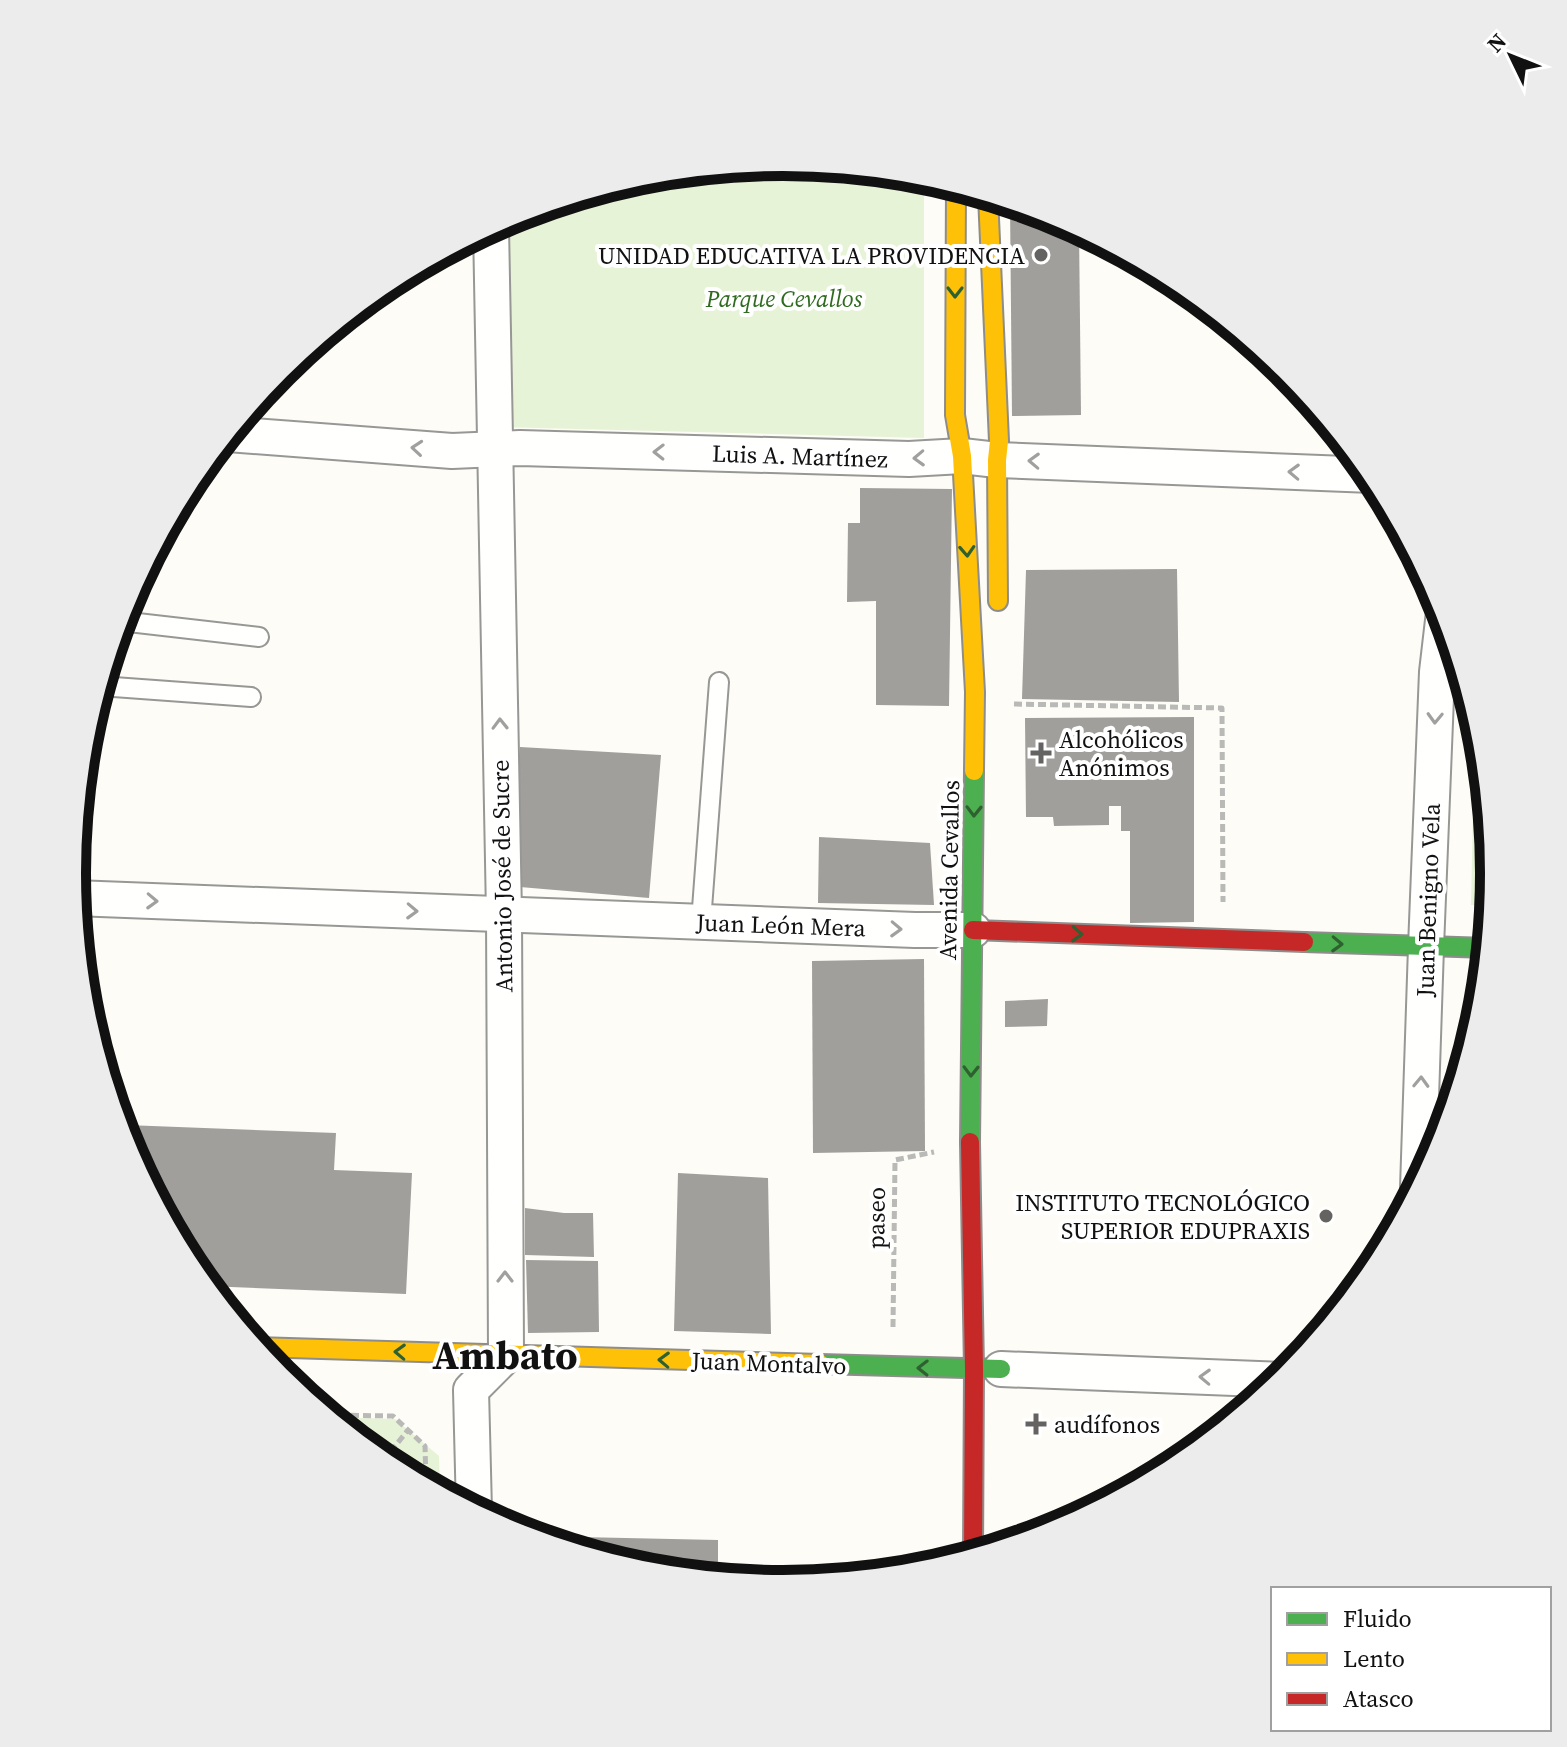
<svg xmlns="http://www.w3.org/2000/svg" width="1567" height="1747" font-family="'Source Serif 4',serif">
	<style>
		.green { fill: #e7f3d7 }
		.building { fill: #a19f9c }
		.lines { fill: none; stroke-linecap: round; stroke-linejoin: round }
		.lane-casing { stroke: #979795; stroke-width: 22 }
		.street-casing { stroke: #979795; stroke-width: 38 }
		.fast-casing { stroke: #8e8d8b; stroke-width: 22 }
		.slow-casing { stroke: #8e8d8b; stroke-width: 22 }
		.jam-casing { stroke: #8e8d8b; stroke-width: 22 }
		.path { stroke: #b9b9b8; stroke-width: 5; stroke-dasharray: 8 4; stroke-linecap: butt }
		.lane { stroke: #fffffe; stroke-width: 18 }
		.street { stroke: #fffffe; stroke-width: 34 }
		.fast { stroke: #4caf50; stroke-width: 18 }
		.slow { stroke: #ffc107; stroke-width: 18 }
		.jam { stroke: #c62828; stroke-width: 18 }
		.oneway { stroke: #2e6030 }
		.oneway2 { stroke: #a0a09f }
		.poi-dot { fill: #646362; stroke: #fff; stroke-width: 3 }
		.labels { text-anchor: middle; dominant-baseline: central; stroke-width: 8; stroke-linejoin: round; paint-order: stroke }
		.poi-label { font-size: 24px; fill: #111; stroke: #fff; text-anchor: end }
		.park-label { font-size: 24px; font-style: italic; fill: #2f6b1f; stroke: #fff }
		.street-label { font-size: 24px; fill: #111; stroke: #fff }
		.town-label { font-size: 40px; font-weight: bold; fill: #111; stroke: #fff }
		.rim { fill: none; stroke: #111; stroke-width: 10 }
	</style>
	<rect width="100%" height="100%" fill="#fdfcf7"/>
	<g class="green">
		<polygon points="784,162 924,176 924,438 503,427 505,220 512,216 645,176"/>
		<polygon points="1475,714 1481,735 1495,874 1492,906 1471,905"/>
		<polygon points="329,1417 395,1419 439,1456 440,1493 388,1465"/>
	</g>
	<g class="building">
		<polygon points="1010,202 1056,216 1079,228 1081,415 1012,416"/>
		<polygon points="860,488 952,489 949,706 876,705 876,601 847,602 848,523 860,523"/>
		<polygon points="1177,569 1179,702 1022,699 1026,570"/>
		<polygon points="1194,717 1194,922 1130,923 1130,831 1121,831 1121,806 1109,806 1109,825 1054,826 1053,817 1026,817 1025,718"/>
		<polygon points="520,747 661,755 649,898 520,887"/>
		<polygon points="819,837 930,843 934,905 818,903"/>
		<polygon points="924,959 925,1151 813,1153 812,961"/>
		<polygon points="1048,999 1047,1026 1005,1027 1005,1001"/>
		<polygon points="126,1125 336,1133 334,1170 412,1173 406,1294 206,1286 192,1268 126,1145"/>
		<polygon points="678,1173 768,1178 771,1334 674,1331"/>
		<polygon points="525,1208 564,1213 593,1213 594,1257 525,1255"/>
		<polygon points="526,1260 598,1261 599,1332 528,1333"/>
		<polygon points="533,1536 718,1540 718,1579 644,1571"/>
	</g>
	<g class="lines">
		<defs>
			<g id="lane">
				<polyline points="120,621 259,637"/>
				<polyline points="100,686 251,697"/>
				<polyline points="701,922 719,682"/>
			</g>
			<g id="street">
				<polyline points="228,434 452,451 520,448 909,459 962,456 997,460 1372,475"/>
				<polyline points="74,898 915,930 973,930"/>
				<polyline points="1418,1188 1426,947 1437,672 1444,612"/>
				<polyline points="1001,1369 1283,1380"/>
				<polyline points="474,1511 471,1390 506,1355 504,914 491,227"/>
			</g>
			<g id="fast">
				<polyline points="1304,942 1488,948"/>
				<polyline points="970,1142 974,771"/>
				<polyline points="820,1364 1001,1369"/>
			</g>
			<g id="slow">
				<polyline points="956,186 955,415 962,456 975,692 974,771"/>
				<polyline points="988,196 999,441 997,460 998,601"/>
				<polyline points="256,1347 820,1364"/>
			</g>
			<g id="jam">
				<polyline points="973,930 1304,942"/>
				<polyline points="970,1142 974,1369 973,1556"/>
			</g>
		</defs>
		<use href="#lane" class="lane-casing"/>
		<use href="#street" class="street-casing"/>
		<use href="#fast" class="fast-casing"/>
		<use href="#slow" class="slow-casing"/>
		<use href="#jam" class="jam-casing"/>
		<g class="path">
			<polyline points="1014,704 1222,708 1223,902"/>
			<polyline points="893,1327 895,1160 934,1152"/>
			<polyline points="327,1415 393,1416 425,1446 426,1485"/>
			<polyline points="383,1461 408,1430"/>
		</g>
		<use href="#lane" class="lane"/>
		<use href="#street" class="street"/>
		<use href="#fast" class="fast"/>
		<use href="#slow" class="slow"/>
		<use href="#jam" class="jam"/>
	</g>
	<defs><path id="oneway-chevron" d="M-2-3.5L2.5 0L-2 3.5" fill="none" stroke-width="1.6" stroke-linecap="round" stroke-linejoin="round" transform="scale(2)"/></defs>
	<g class="oneway">
		<use href="#oneway-chevron" transform="translate(955 292) rotate(90)"/>
		<use href="#oneway-chevron" transform="translate(967 551) rotate(87)"/>
		<use href="#oneway-chevron" transform="translate(974 811) rotate(91)"/>
		<use href="#oneway-chevron" transform="translate(1077 934) rotate(2)"/>
		<use href="#oneway-chevron" transform="translate(1337 944) rotate(2)"/>
		<use href="#oneway-chevron" transform="translate(971 1071) rotate(91)"/>
		<use href="#oneway-chevron" transform="translate(400 1352) rotate(-178)"/>
		<use href="#oneway-chevron" transform="translate(664 1360) rotate(-178)"/>
		<use href="#oneway-chevron" transform="translate(923 1368) rotate(-179)"/>
	</g>
	<g class="oneway2">
		<use href="#oneway-chevron" transform="translate(417 448) rotate(-175)"/>
		<use href="#oneway-chevron" transform="translate(659 452) rotate(-179)"/>
		<use href="#oneway-chevron" transform="translate(919 458) rotate(178)"/>
		<use href="#oneway-chevron" transform="translate(1034 461) rotate(-178)"/>
		<use href="#oneway-chevron" transform="translate(1294 472) rotate(-178)"/>
		<use href="#oneway-chevron" transform="translate(1435 718) rotate(92)"/>
		<use href="#oneway-chevron" transform="translate(500 724) rotate(-91)"/>
		<use href="#oneway-chevron" transform="translate(152 901) rotate(2)"/>
		<use href="#oneway-chevron" transform="translate(412 911) rotate(2)"/>
		<use href="#oneway-chevron" transform="translate(896 929) rotate(2)"/>
		<use href="#oneway-chevron" transform="translate(1421 1082) rotate(-88)"/>
		<use href="#oneway-chevron" transform="translate(505 1277) rotate(-90)"/>
		<use href="#oneway-chevron" transform="translate(1205 1377) rotate(-178)"/>
	</g>
	<g class="poi-dot">
		<circle cx="1041" cy="255" r="8"/>
		<path d="M1037 741h8v8h8v8h-8v8h-8v-8h-8v-8h8z"/>
		<circle cx="1326" cy="1216" r="8"/>
		<path d="M1032 1412h8v8h8v8h-8v8h-8v-8h-8v-8h8z"/>
	</g>
	<g class="labels">
		<g class="poi-label">
			<text x="1025" y="255">UNIDAD EDUCATIVA LA PROVIDENCIA</text>
			<text x="1059" y="739" text-anchor="start">Alcohólicos<tspan x="1059" dy="28">Anónimos</tspan></text>
			<text x="1310" y="1202">INSTITUTO TECNOLÓGICO<tspan x="1310" dy="28">SUPERIOR EDUPRAXIS</tspan></text>
			<text x="1054" y="1424" text-anchor="start">audífonos</text>
		</g>
		<g class="park-label">
			<text x="784" y="298">Parque Cevallos</text>
		</g>
		<g class="street-label">
			<text transform="translate(800 456) rotate(2)">Luis A. Martínez</text>
			<text transform="translate(949 870) rotate(-89)">Avenida Cevallos</text>
			<text transform="translate(502 876) rotate(-91)">Antonio José de Sucre</text>
			<text transform="translate(1428 900) rotate(-88)">Juan Benigno Vela</text>
			<text transform="translate(781 925) rotate(2)">Juan León Mera</text>
			<text transform="translate(876 1218) rotate(-89)">paseo</text>
			<text transform="translate(769 1363) rotate(2)">Juan Montalvo</text>
		</g>
		<g class="town-label">
			<text x="505" y="1355">Ambato</text>
		</g>
	</g>
	<path d="M0 0H1567V1747H0ZM86 873a697 697 0 1 1 1394 0a697 697 0 1 1-1394 0Z" fill="#ececec" fill-rule="evenodd"/>
	<path class="rim" d="M86 873a697 697 0 1 1 1394 0a697 697 0 1 1-1394 0Z"/>
	<rect x="1271" y="1587" width="280" height="144" fill="#ffffff" stroke="#a0a0a0" stroke-width="2"/>
	<rect x="1287" y="1613" width="40" height="12" fill="#4caf50" stroke="#a0a0a0" stroke-width="2"/>
	<text x="1343" y="1627" font-size="24" fill="#111111">Fluido</text>
	<rect x="1287" y="1653" width="40" height="12" fill="#ffc107" stroke="#a0a0a0" stroke-width="2"/>
	<text x="1343" y="1667" font-size="24" fill="#111111">Lento</text>
	<rect x="1287" y="1693" width="40" height="12" fill="#c62828" stroke="#a0a0a0" stroke-width="2"/>
	<text x="1343" y="1707" font-size="24" fill="#111111">Atasco</text>
	<g transform="translate(1511 56) rotate(313)" stroke="#ffffff" stroke-width="6" paint-order="stroke">
	<path d="M0-6L14 30L0 20L-14 30Z" fill="#111111"/>
	<text y="-12" font-size="22" font-weight="bold" text-anchor="middle" fill="#111111">N</text>
	</g>
</svg>
